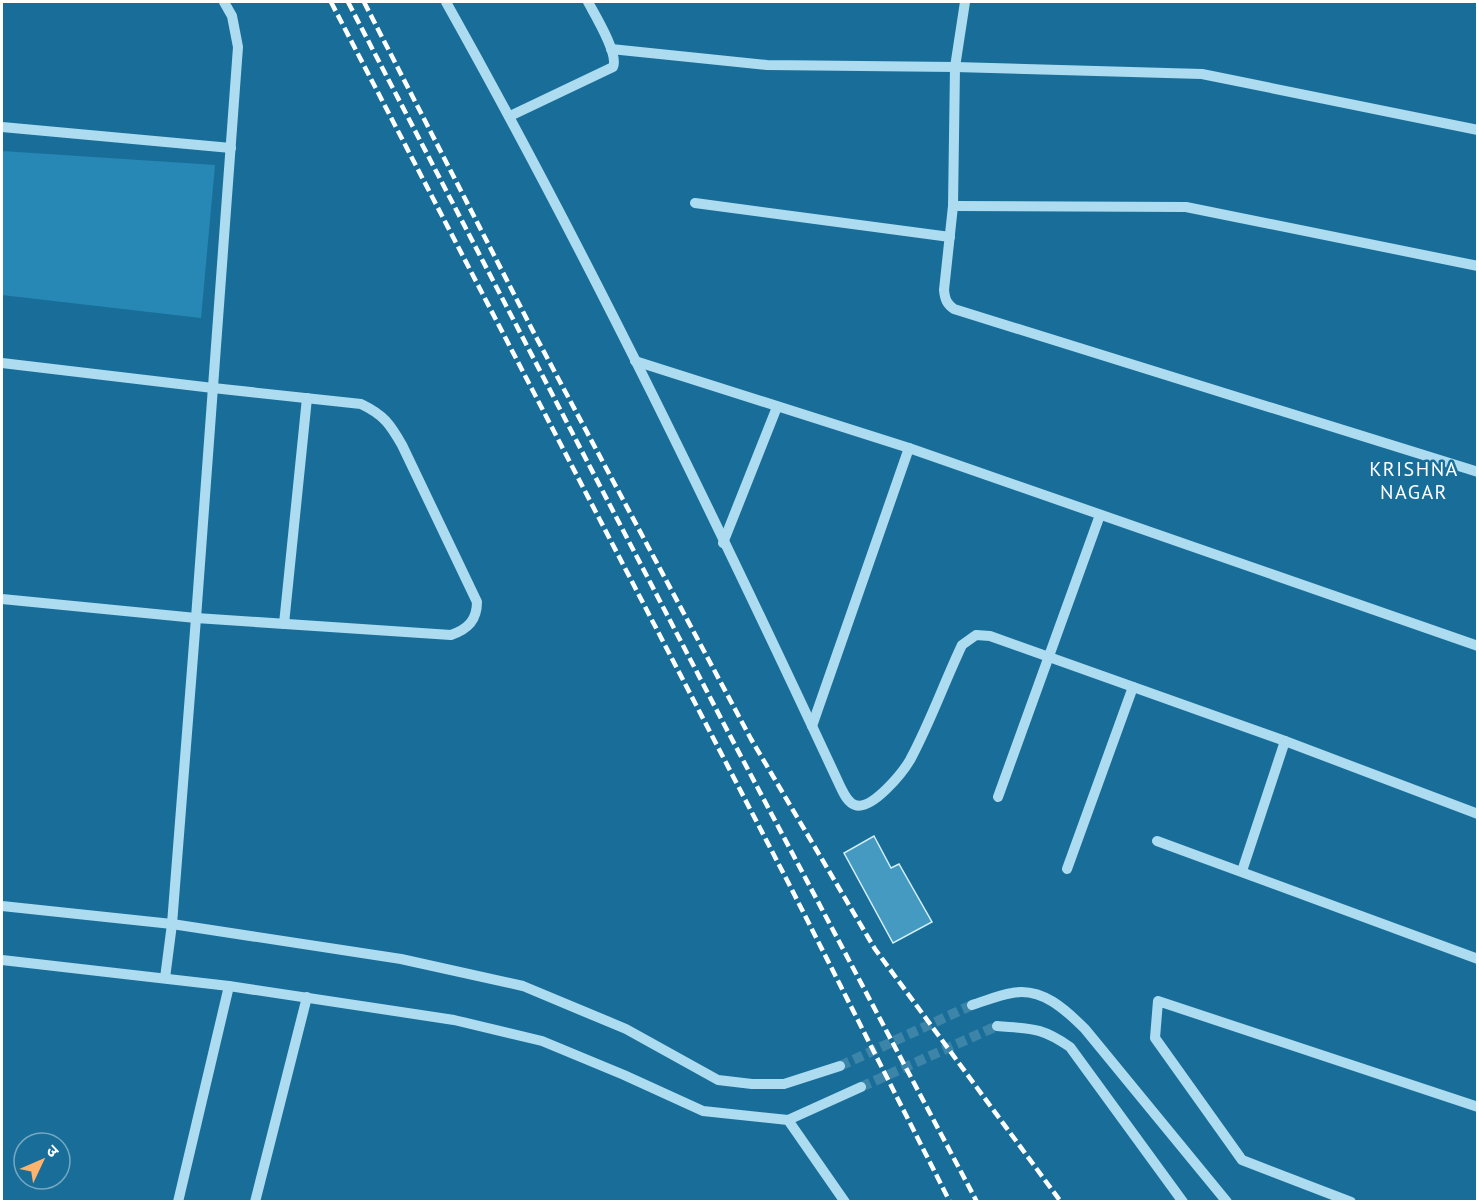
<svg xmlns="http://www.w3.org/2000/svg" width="1479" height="1203" font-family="'PT Sans','Noto Sans Devanagari',sans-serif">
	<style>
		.green { fill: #2888b5 }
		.building { fill: #459ac1; stroke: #d4effc; stroke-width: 1.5 }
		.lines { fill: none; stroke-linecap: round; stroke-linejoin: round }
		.minor-tunnel { stroke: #3c84a8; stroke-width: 10; stroke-dasharray: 10 5; stroke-linecap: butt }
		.minor { stroke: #addcf1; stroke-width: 10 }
		.rail { stroke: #fff; stroke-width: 4.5; stroke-dasharray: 10 4.5; stroke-linecap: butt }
		.labels { text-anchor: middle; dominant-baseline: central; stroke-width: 5; stroke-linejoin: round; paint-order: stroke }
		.neighbourhood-label { font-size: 20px; letter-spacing: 1.5px; fill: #fff; stroke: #196e99 }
	</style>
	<rect width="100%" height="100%" fill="#196e99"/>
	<polygon class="green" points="2,151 215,165 201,318 2,295"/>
	<polygon class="building" points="874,836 891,868 899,864 932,922 893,943 844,853"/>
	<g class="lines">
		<g class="minor-tunnel">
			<polyline points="840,1066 972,1005"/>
			<polyline points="861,1087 997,1026"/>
		</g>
		<g class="minor">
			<path d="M 446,2 C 589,257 717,522 841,788 C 844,794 848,803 855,805 C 872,811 903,772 910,760 C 930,723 944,683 962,645 L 976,635 L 990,636 L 1285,741 L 1478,814"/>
			<path d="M 965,2 L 955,67 L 953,206 L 944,290 C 945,300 947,304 954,309 L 1478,472"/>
			<polyline points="611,49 767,65 955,67 1202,74 1478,130"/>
			<path d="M 510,116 L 613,67 C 619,54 595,15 588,2"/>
			<polyline points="2,127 231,148"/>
			<polyline points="695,203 950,237"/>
			<polyline points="953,206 1186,207 1478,266"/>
			<polyline points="635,361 909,448 1478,646"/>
			<path d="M 2,363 L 213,388 L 361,404 C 384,415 390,424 402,445 L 477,602 C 477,620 468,629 451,635 L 196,618 L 2,599"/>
			<polyline points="723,543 777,407"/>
			<polyline points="284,624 307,398"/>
			<polyline points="812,726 909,448"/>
			<polyline points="998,797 1100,515"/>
			<polyline points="1157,841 1478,959"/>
			<polyline points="1067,869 1133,687"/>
			<polyline points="1242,871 1285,741"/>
			<polyline points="2,906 172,924 401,959 523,986 626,1029 718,1080 752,1084 784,1084 840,1066"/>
			<polyline points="2,960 229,986 454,1020 542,1041 624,1075 703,1111 788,1120 861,1087"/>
			<polyline points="165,978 172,924 196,618 238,47 232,16 224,2"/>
			<path d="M 972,1005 C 985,1001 999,995 1012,993 C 1042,987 1066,1010 1085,1029 L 1227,1202"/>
			<path d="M 997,1026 C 1032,1029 1041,1027 1070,1047 L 1183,1202"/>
			<polyline points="788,1120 845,1202"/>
			<polyline points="178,1202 229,986"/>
			<polyline points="255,1202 307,997"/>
			<polyline points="1351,1202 1242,1160 1155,1038 1158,1001 1478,1107"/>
		</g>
		<g class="rail">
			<polyline points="331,2 789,884 950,1202"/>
			<polyline points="348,2 726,728 977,1202"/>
			<polyline points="364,2 535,335 751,739 875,949 1061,1202"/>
		</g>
	</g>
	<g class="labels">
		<g class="neighbourhood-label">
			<text x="1414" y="469">KRISHNA<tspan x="1414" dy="23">NAGAR</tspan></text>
		</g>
	</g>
	<rect width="1479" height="1203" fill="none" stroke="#ffffff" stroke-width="6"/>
	<g transform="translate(42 1161) rotate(46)"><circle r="28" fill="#196e99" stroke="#75a8c2" stroke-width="1.5"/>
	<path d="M0-4.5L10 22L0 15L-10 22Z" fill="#ffb36d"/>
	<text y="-9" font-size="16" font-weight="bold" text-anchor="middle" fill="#ffffff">उ</text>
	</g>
</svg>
